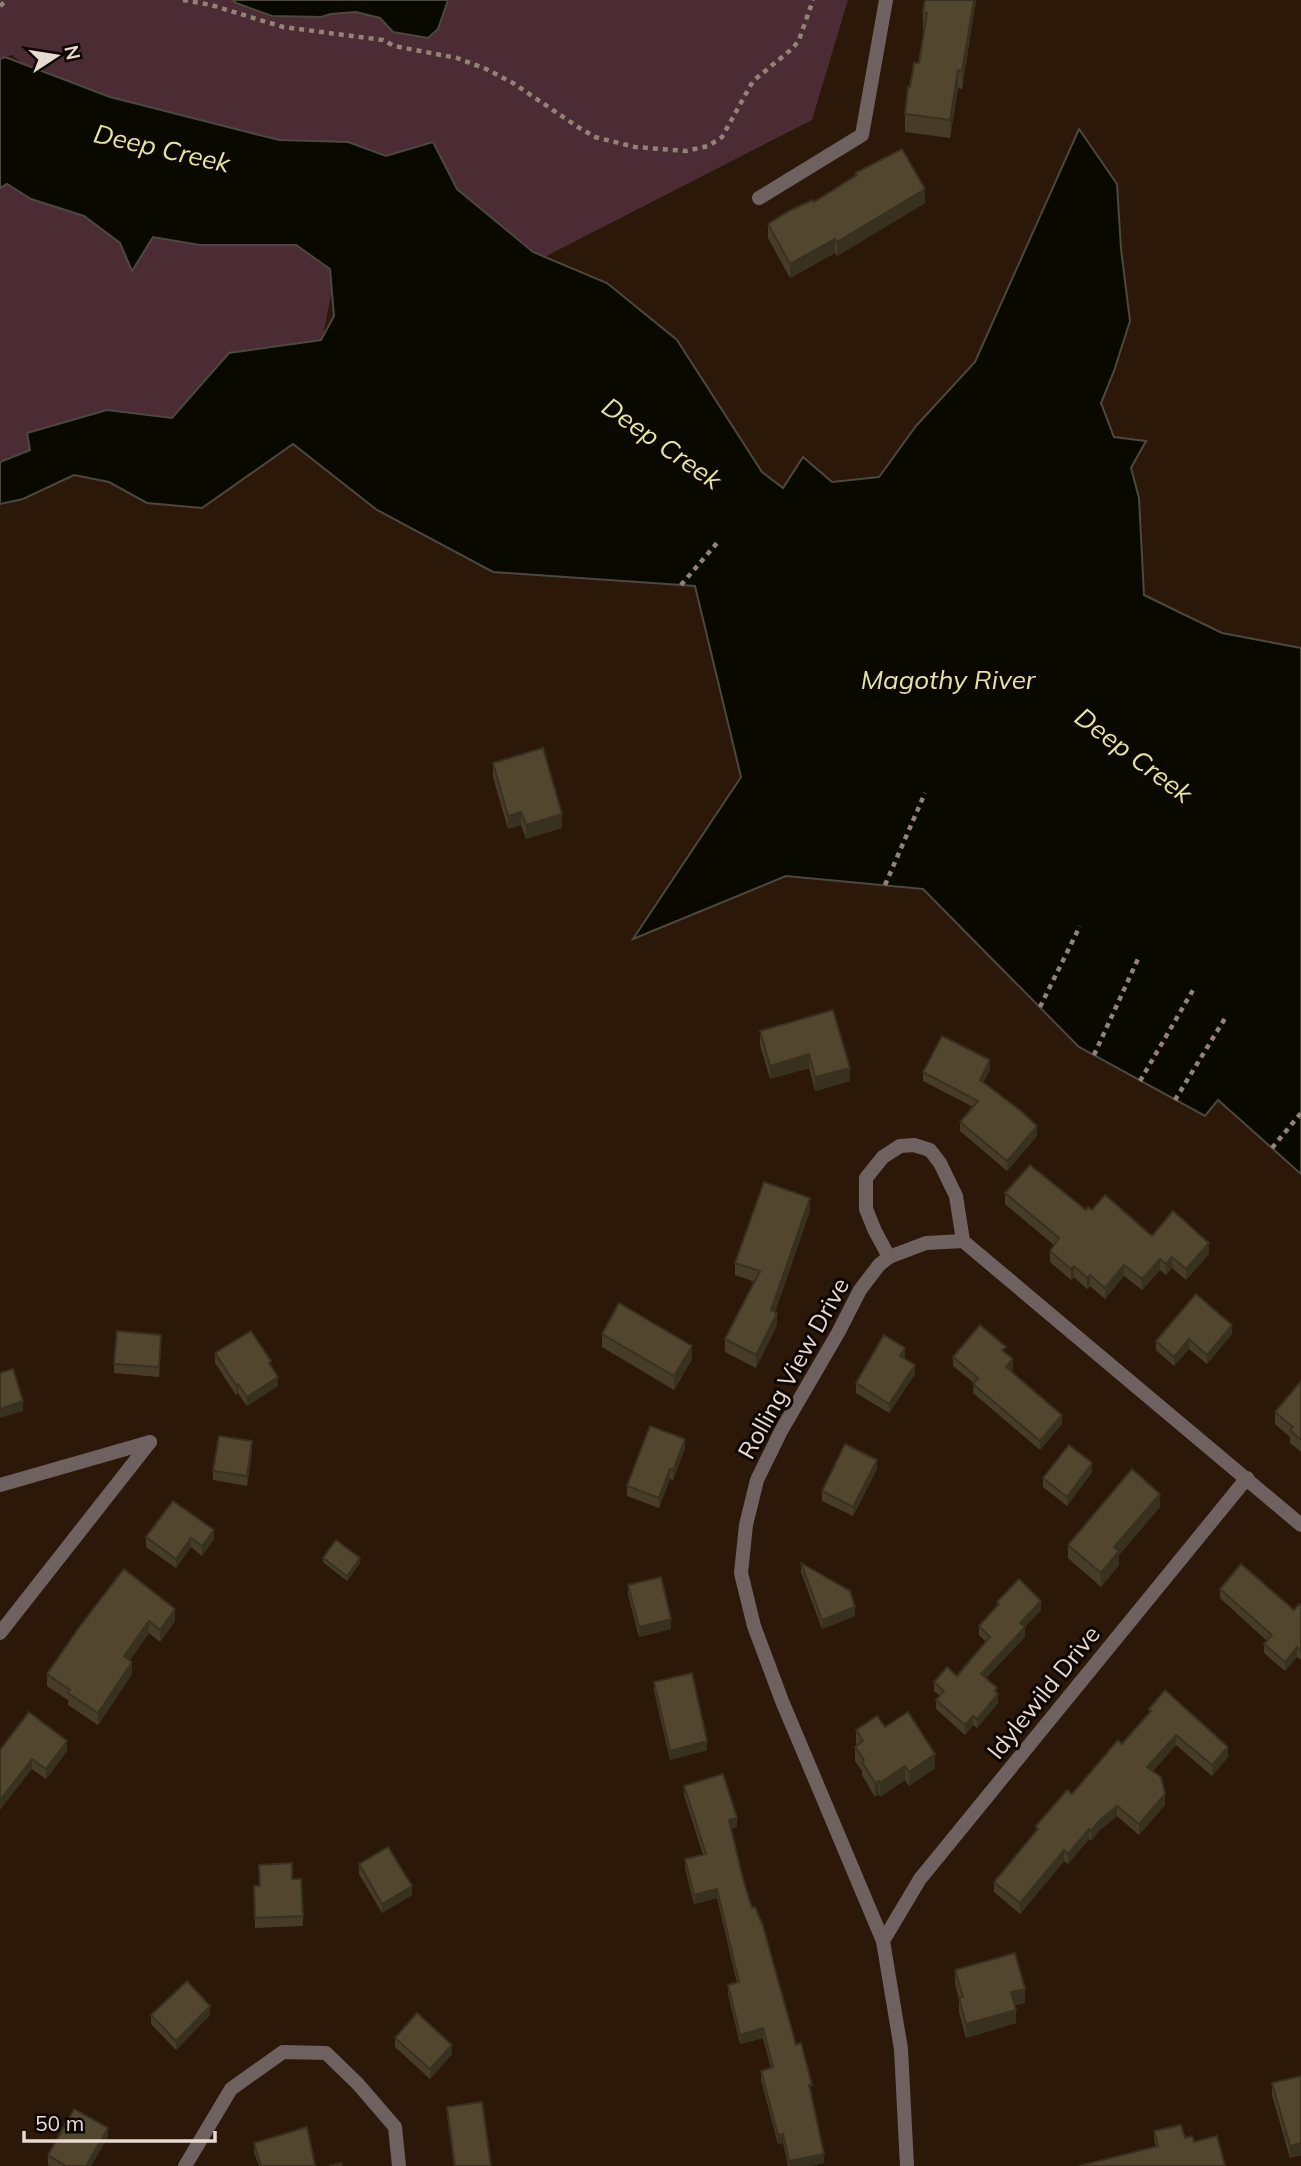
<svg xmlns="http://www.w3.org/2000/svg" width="1301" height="2166" font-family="Mulish,sans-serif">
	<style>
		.green { fill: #4b2c34 }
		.water { fill: #090900; stroke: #4c483e; stroke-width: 2 }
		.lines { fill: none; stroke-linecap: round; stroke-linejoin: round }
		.path { stroke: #938276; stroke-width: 4.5; stroke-dasharray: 5 5; stroke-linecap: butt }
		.minor { stroke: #6f615f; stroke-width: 14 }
		.wall { fill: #473c28 }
		.shaded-wall { fill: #393120 }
		.building { fill: #52462e; stroke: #393120; stroke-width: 2 }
		.labels { text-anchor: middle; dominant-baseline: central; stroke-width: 6; stroke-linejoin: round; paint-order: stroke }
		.street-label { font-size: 24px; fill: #e8dad0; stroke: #0e0602 }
		.water-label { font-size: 26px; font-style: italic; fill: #e2e6a4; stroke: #0e0602 }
	</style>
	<rect width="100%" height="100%" fill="#2c1809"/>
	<g class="green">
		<polygon points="0,0 848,0 812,120 523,268 251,137 39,77 12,55 0,58"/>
		<polygon points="6,184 31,199 84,216 121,243 132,270 153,237 200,245 296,245 330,269 332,290 322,340 229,353 172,418 106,410 27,433 31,450 0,462 0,188"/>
	</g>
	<g class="water">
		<polygon points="233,0 448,0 438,29 428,38 393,32 380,18 356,12 331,14 321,17 272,16 236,3"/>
		<polygon points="5,57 110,97 279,140 348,142 386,156 433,142 457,189 533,252 607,283 677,340 762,472 783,488 803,457 832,482 879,477 916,426 975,362 1079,129 1117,184 1121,249 1130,321 1114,371 1101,403 1114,437 1146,441 1131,468 1139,498 1144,595 1222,633 1301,648 1301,1174 1218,1100 1205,1116 1079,1047 923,889 786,876 633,939 741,777 695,586 493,572 377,510 293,444 202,508 147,503 109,482 74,475 23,499 0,504 0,462 30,450 27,433 107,410 172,418 229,353 321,340 334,316 330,269 296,245 200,245 153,237 132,271 120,243 84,216 31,199 7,184 0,188 0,59"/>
	</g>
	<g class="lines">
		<g class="path">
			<polyline points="183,0 211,5 283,27 383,40 394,46 457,58 486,69 513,83 578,127 595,137 635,147 686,151 708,146 722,137 753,81 793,48 799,40 813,0"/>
			<polyline points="0,6 7,0"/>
			<polyline points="681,585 717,543"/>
			<polyline points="885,885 925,793"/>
			<polyline points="1040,1007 1080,926"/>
			<polyline points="1094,1055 1138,959"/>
			<polyline points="1140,1081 1193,990"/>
			<polyline points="1175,1100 1227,1015"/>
			<polyline points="1272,1148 1301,1113"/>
		</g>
		<g class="minor">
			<polyline points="759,198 862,135 886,0"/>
			<polyline points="889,1257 875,1231 866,1209 866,1178 883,1157 900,1146 914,1145 930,1150 940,1163 956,1196 963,1241"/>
			<polyline points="0,1485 150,1442"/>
			<polyline points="0,1633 150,1442"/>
			<polyline points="883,1941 920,1879 1247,1478"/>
			<polyline points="185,2166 231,2089 283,2052 326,2053 358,2084 395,2127 399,2166"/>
			<polyline points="907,2166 901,2049 883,1941 782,1701 754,1626 741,1573 746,1525 757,1480 781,1431 838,1333 860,1290 879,1265 889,1257 926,1243 963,1241 1301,1525"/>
		</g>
	</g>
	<g class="wall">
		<polygon points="925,0 976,0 962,89 958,88 950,138 905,132 905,114 919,63 924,30 923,30 923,12"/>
		<polygon points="855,173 925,203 837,256 835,253 790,278 768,238 768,224 814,202 855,175"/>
		<polygon points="493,763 562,828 526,839 521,825 508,829 493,777"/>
		<polygon points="833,1010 850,1081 815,1091 809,1068 770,1079 760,1045 760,1031"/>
		<polygon points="990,1070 983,1082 1037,1136 1007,1171 960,1131 960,1122 973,1107 923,1081 923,1072"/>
		<polygon points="1005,1193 1092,1210 1152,1236 1209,1254 1186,1280 1172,1268 1166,1275 1160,1270 1142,1290 1124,1276 1105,1299 1090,1286 1087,1289 1074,1277 1071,1280 1050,1262 1050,1251 1054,1245 1005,1204"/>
		<polygon points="810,1211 775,1312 777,1325 756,1368 725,1352 725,1339 755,1282 735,1275 735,1263"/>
		<polygon points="602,1334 692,1359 674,1390 602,1347"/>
		<polygon points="1232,1334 1207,1364 1189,1349 1174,1366 1156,1350 1156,1341"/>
		<polygon points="161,1344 159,1377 114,1373 114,1364"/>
		<polygon points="215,1353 271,1366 278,1386 247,1406 238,1393 236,1395 215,1363"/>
		<polygon points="1006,1353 1013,1369 1011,1371 1062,1424 1040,1450 973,1393 974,1383 953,1366 953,1357"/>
		<polygon points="905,1357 904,1359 915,1374 889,1413 856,1393 856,1383"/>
		<polygon points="1301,1381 1301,1452 1290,1443 1290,1437 1275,1424 1275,1412"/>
		<polygon points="685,1448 673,1480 670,1479 659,1508 627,1496 627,1486"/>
		<polygon points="252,1451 247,1486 213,1480 213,1471"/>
		<polygon points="877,1469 853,1516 822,1501 822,1491"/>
		<polygon points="1092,1472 1067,1506 1043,1487 1043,1478"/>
		<polygon points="1160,1507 1119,1555 1119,1565 1101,1587 1068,1558 1068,1545"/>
		<polygon points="146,1537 214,1539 202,1556 191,1547 176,1568 146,1547"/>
		<polygon points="323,1558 360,1563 347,1581 323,1562"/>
		<polygon points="801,1563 855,1616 822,1629 801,1572"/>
		<polygon points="124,1569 175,1621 160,1642 149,1633 130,1660 132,1674 98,1725 68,1705 68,1700 47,1686 47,1674"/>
		<polygon points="628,1585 671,1629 639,1637 628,1594"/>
		<polygon points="1220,1589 1294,1610 1301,1606 1301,1660 1297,1657 1285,1671 1264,1653 1264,1644 1267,1641 1220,1598"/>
		<polygon points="997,1602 1041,1610 1025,1627 1025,1637 986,1678 997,1693 998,1703 977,1728 973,1725 965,1735 936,1709 936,1700 940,1696 934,1691 934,1682 957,1676 986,1642 979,1635 979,1626 997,1606"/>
		<polygon points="654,1682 707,1750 670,1760 654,1691"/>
		<polygon points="1149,1709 1228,1757 1212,1776 1176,1745 1153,1771 1165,1805 1139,1835 1117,1816 1100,1830 1091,1841 1089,1839 1068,1864 1064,1861 1020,1914 994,1892 994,1882 1036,1832 1036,1826 1072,1794 1122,1744 1149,1714"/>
		<polygon points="885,1727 935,1768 909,1786 905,1780 880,1797 879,1794 875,1797 862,1775 862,1771 855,1761 855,1747 857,1746 856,1744 856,1730"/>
		<polygon points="0,1750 67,1751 46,1779 32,1769"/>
		<polygon points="684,1786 737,1827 731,1829 743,1879 812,2094 811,2094 824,2163 810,2166 788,2166 783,2143 778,2144 761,2080 761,2071 771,2068 763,2038 740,2044 728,1994 728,1985 737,1983 717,1898 694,1904 685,1868 685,1859 703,1855 684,1795"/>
		<polygon points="359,1864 412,1895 382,1913 359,1874"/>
		<polygon points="254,1886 259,1886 303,1916 303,1926 255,1928"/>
		<polygon points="955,1970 1025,2003 1015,2005 1016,2023 966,2038 959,2012 959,1999 955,1984"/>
		<polygon points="151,2015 210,2015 176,2050 151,2024"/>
		<polygon points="395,2038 452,2054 430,2079 395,2047"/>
		<polygon points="1301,2076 1301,2155 1290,2158 1272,2095 1272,2083"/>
		<polygon points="447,2107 491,2166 454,2166 447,2116"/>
		<polygon points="1154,2131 1185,2138 1194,2142 1156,2147 1154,2140"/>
		<polygon points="108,2137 91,2166 50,2166 48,2165 48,2155"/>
		<polygon points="254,2143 315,2166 259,2166 254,2152"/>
	</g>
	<g class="shaded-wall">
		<polygon points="974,0 976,0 962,89 962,71"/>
		<polygon points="958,70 958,88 950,138 950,120"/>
		<polygon points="925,189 925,203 837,256 837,242"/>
		<polygon points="835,239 835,253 790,278 790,264"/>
		<polygon points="521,812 521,825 508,829 508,816"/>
		<polygon points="562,814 562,828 526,839 526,825"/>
		<polygon points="809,1054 809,1068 770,1079 770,1066"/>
		<polygon points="990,1060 990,1070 980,1089 980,1080"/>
		<polygon points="850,1068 850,1081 815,1091 815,1077"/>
		<polygon points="1037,1126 1037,1136 1007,1171 1007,1161"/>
		<polygon points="810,1198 810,1211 771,1322 771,1310"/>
		<polygon points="1209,1243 1209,1254 1186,1280 1186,1269"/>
		<polygon points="1172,1257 1172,1268 1166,1275 1166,1264"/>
		<polygon points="1160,1259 1160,1270 1142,1290 1142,1279"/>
		<polygon points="1124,1265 1124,1276 1105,1299 1105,1288"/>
		<polygon points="1074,1266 1074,1277 1071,1280 1071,1269"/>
		<polygon points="1090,1275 1090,1286 1087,1289 1087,1278"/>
		<polygon points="777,1313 777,1325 756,1368 756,1355"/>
		<polygon points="1232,1325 1232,1334 1207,1364 1207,1355"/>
		<polygon points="1189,1339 1189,1349 1174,1366 1174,1357"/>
		<polygon points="692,1346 692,1359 674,1390 674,1376"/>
		<polygon points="905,1348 905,1357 900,1365 900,1356"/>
		<polygon points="1013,1359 1013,1369 1006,1376 1006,1367"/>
		<polygon points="915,1365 915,1374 889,1413 889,1404"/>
		<polygon points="278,1377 278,1386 247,1406 247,1397"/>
		<polygon points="238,1384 238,1393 236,1395 236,1385"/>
		<polygon points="23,1401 23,1411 0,1418 0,1409"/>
		<polygon points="1062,1415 1062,1424 1040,1450 1040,1441"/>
		<polygon points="685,1439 685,1448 673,1480 673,1470"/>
		<polygon points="252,1441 252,1451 247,1486 247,1476"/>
		<polygon points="877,1460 877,1469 853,1516 853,1507"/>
		<polygon points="1092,1463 1092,1472 1067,1506 1067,1497"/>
		<polygon points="670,1469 670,1479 659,1508 659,1498"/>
		<polygon points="1160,1494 1160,1507 1119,1555 1119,1565 1101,1587 1101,1573 1114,1547"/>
		<polygon points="214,1530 214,1539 202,1556 202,1546"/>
		<polygon points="191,1538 191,1547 176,1568 176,1559"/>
		<polygon points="360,1558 360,1563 347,1581 347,1576"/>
		<polygon points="1041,1601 1041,1610 1022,1630 1025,1627 1025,1637 981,1683 981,1674 1020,1623"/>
		<polygon points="855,1607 855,1616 822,1629 822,1620"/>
		<polygon points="175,1609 175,1621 160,1642 160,1630"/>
		<polygon points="671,1619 671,1629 639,1637 639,1627"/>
		<polygon points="149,1621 149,1633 124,1668 124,1656"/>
		<polygon points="1297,1647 1297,1657 1285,1671 1285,1662"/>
		<polygon points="132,1662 132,1674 98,1725 98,1713"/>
		<polygon points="997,1688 998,1703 977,1728 977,1719"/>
		<polygon points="973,1716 973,1725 965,1735 965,1725"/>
		<polygon points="1176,1735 1176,1745 1147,1777 1147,1767"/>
		<polygon points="67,1741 67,1751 46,1779 46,1769"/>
		<polygon points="707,1741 707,1750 670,1760 670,1751"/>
		<polygon points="1228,1747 1228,1757 1212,1776 1212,1765"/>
		<polygon points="935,1754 935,1768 909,1786 909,1772"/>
		<polygon points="32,1759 32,1769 0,1810 0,1800"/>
		<polygon points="905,1766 905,1780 880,1797 880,1783"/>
		<polygon points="879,1781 879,1794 875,1797 875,1783"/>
		<polygon points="1165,1794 1165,1805 1139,1835 1139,1824"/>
		<polygon points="1117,1806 1117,1816 1100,1830 1091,1841 1091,1831 1100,1820"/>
		<polygon points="737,1818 737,1827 729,1830 729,1820"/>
		<polygon points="1089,1829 1089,1839 1068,1864 1068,1854"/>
		<polygon points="1064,1850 1064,1861 1020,1914 1020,1903"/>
		<polygon points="412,1886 412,1895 382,1913 382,1904"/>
		<polygon points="717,1889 717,1898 694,1904 694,1895"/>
		<polygon points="1025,1989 1025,2003 1011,2006 1011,1992"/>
		<polygon points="210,2006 210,2015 176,2050 176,2041"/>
		<polygon points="1016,2010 1016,2023 966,2038 966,2024"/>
		<polygon points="763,2028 763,2038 740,2044 740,2035"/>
		<polygon points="452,2045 452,2054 430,2079 430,2069"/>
		<polygon points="108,2128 108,2137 91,2166 86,2166"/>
		<polygon points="783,2134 783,2143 778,2144 778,2135"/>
		<polygon points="1301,2143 1301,2155 1290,2158 1290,2146"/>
		<polygon points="824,2154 824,2163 810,2166 789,2166 789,2161"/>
	</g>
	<g class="building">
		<polygon points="925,0 974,0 962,71 958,70 950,120 905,114 908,87 910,87 914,63 919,63 927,13 923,12"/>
		<polygon points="902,149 925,189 837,242 835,239 790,264 768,224 789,211 813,200 814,202 857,175 855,173"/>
		<polygon points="543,748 562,814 526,825 521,812 508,816 493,763"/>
		<polygon points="833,1010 850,1068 815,1077 809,1054 770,1066 760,1031"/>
		<polygon points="942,1036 990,1060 980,1080 1021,1111 1037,1126 1007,1161 960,1122 978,1101 923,1072"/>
		<polygon points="1030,1165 1086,1210 1088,1207 1092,1210 1105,1195 1152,1236 1173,1211 1209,1243 1186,1269 1172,1257 1166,1264 1160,1259 1142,1279 1124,1265 1105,1288 1090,1275 1087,1278 1074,1266 1071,1269 1050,1251 1059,1238 1005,1193"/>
		<polygon points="764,1182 810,1198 771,1310 777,1313 756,1355 725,1339 760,1271 735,1263"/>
		<polygon points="1196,1294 1232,1325 1207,1355 1189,1339 1174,1357 1156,1341"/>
		<polygon points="619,1303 692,1346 674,1376 602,1334"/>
		<polygon points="980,1325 1006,1347 1002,1350 1013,1359 1006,1367 1062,1415 1040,1441 973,1384 978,1378 953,1357"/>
		<polygon points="117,1331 161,1335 159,1367 114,1364"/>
		<polygon points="251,1331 271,1361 269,1363 278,1377 247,1397 238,1384 236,1385 215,1353"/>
		<polygon points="884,1335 905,1348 900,1356 915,1365 889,1404 856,1383"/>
		<polygon points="13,1369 23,1401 0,1409 0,1373"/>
		<polygon points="1301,1381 1301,1440 1290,1430 1293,1427 1275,1412"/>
		<polygon points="650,1426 685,1439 673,1470 670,1469 659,1498 627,1486"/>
		<polygon points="219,1436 252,1441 247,1476 213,1471"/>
		<polygon points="845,1444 877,1460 853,1507 822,1491"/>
		<polygon points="1069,1445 1092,1463 1067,1497 1043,1478"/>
		<polygon points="1132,1469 1160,1494 1114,1547 1119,1551 1101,1573 1068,1545"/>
		<polygon points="173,1501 214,1530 202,1546 191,1538 176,1559 146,1537"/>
		<polygon points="336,1540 360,1558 347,1576 323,1558"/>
		<polygon points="801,1563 850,1591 855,1607 822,1620"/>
		<polygon points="1241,1564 1294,1610 1299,1604 1301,1606 1301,1651 1297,1647 1285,1662 1264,1644 1272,1635 1220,1589"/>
		<polygon points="124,1569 175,1609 160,1630 149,1621 124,1656 132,1662 98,1713 68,1693 70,1690 47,1674 80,1626"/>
		<polygon points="661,1577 671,1619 639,1627 628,1585"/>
		<polygon points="1019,1579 1041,1601 1020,1623 1025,1627 981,1674 997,1688 995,1691 998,1694 977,1719 973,1716 965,1725 936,1700 944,1691 934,1682 947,1667 957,1676 990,1637 979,1626 999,1604 997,1602"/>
		<polygon points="692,1673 707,1741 670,1751 654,1682"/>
		<polygon points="1165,1690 1228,1747 1212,1765 1176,1735 1147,1767 1161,1777 1165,1794 1139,1824 1117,1806 1100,1820 1091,1831 1089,1829 1068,1854 1064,1850 1020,1903 994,1882 1038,1829 1036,1826 1067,1790 1072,1794 1118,1740 1122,1744 1151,1711 1149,1709"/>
		<polygon points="29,1712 67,1741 46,1769 32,1759 0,1800 0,1750"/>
		<polygon points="908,1712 935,1754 909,1772 905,1766 880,1783 879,1781 875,1783 862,1762 864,1760 855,1747 863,1741 856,1730 877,1716 885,1727"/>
		<polygon points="723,1774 737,1818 729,1820 743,1879 752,1908 755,1907 763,1926 796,2045 801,2043 812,2085 809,2085 824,2154 789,2161 783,2134 778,2135 761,2071 773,2067 763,2028 740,2035 728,1985 739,1982 717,1889 694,1895 685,1859 706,1854 684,1786"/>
		<polygon points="388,1847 412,1886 382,1904 359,1864"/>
		<polygon points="292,1863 292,1879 301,1879 303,1916 255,1918 254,1886 260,1886 259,1865"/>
		<polygon points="1015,1953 1025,1989 1011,1992 1016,2010 966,2024 959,1998 963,1997 955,1970"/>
		<polygon points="187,1981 210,2006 176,2041 151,2015"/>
		<polygon points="417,2013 452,2045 430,2069 395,2038"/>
		<polygon points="1301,2076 1301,2143 1290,2146 1272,2083"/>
		<polygon points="482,2102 491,2166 455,2166 447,2107"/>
		<polygon points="74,2109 108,2128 86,2166 66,2166 48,2155"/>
		<polygon points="1181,2125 1185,2138 1192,2136 1194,2142 1217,2136 1225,2166 1079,2166 1158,2146 1154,2131"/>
		<polygon points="307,2127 315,2165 312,2166 261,2166 254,2143"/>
		<polygon points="341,2163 342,2166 330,2166"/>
	</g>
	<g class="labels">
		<g class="street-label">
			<text transform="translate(793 1368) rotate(-61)">Rolling View Drive</text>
			<text transform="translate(1043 1692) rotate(-51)">Idylewild Drive</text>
		</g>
		<g class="water-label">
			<text transform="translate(162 148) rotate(13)">Deep Creek</text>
			<text transform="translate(662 443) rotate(35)">Deep Creek</text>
			<text x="948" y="679">Magothy River</text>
			<text transform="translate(1134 755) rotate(37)">Deep Creek</text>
		</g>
	</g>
	<g transform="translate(56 56) rotate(78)" stroke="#0e0602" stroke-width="5" paint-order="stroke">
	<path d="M0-5L12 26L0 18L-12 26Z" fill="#e8dad0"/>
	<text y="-10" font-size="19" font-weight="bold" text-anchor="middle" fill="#e8dad0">N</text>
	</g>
	<path d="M24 2131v10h191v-10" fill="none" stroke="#e8dad0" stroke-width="3.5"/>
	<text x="35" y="2131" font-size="21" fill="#e8dad0" stroke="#0e0602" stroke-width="5" paint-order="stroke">50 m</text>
</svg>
